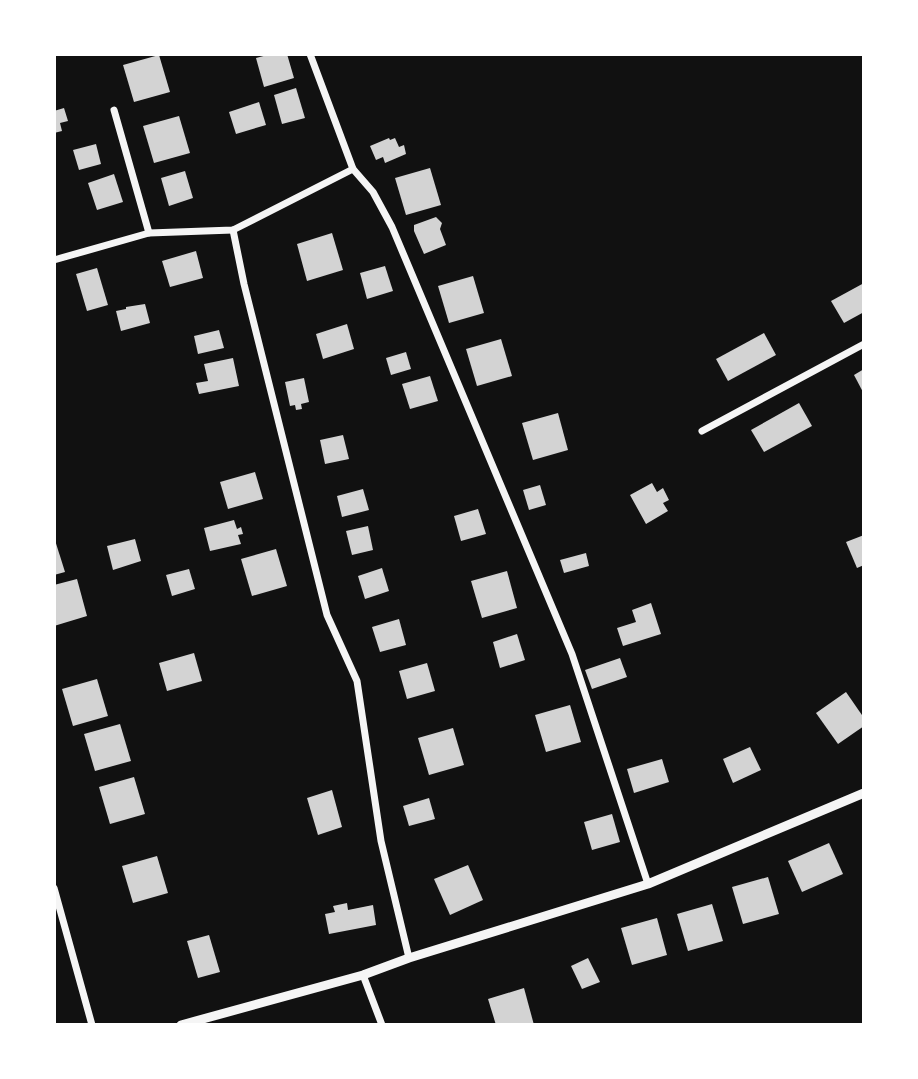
<svg xmlns="http://www.w3.org/2000/svg" width="918" height="1079" font-family="Barlow,sans-serif">
	<style>
		.building { fill: #d3d3d3 }
		.lines { fill: none; stroke-linecap: round; stroke-linejoin: round }
		.minor { stroke: #f5f5f5; stroke-width: 7 }
		.tertiary { stroke: #f5f5f5; stroke-width: 9 }
	</style>
	<rect width="100%" height="100%" fill="#111"/>
	<g class="building">
		<polygon points="271,54 287,54 294,78 264,87 256,58"/>
		<polygon points="159,55 170,92 134,102 123,65"/>
		<polygon points="296,88 305,118 282,124 274,95"/>
		<polygon points="259,102 266,125 236,134 229,112"/>
		<polygon points="64,108 68,121 60,123 62,131 54,133 54,111"/>
		<polygon points="179,116 190,153 154,163 143,126"/>
		<polygon points="389,138 390,140 395,138 399,147 404,145 406,154 385,163 383,157 376,160 370,146"/>
		<polygon points="96,144 101,164 79,170 73,150"/>
		<polygon points="430,168 441,205 406,215 395,178"/>
		<polygon points="185,171 193,198 169,206 161,178"/>
		<polygon points="114,174 123,202 97,210 88,183"/>
		<polygon points="436,217 442,223 440,229 446,245 424,254 414,231 414,225"/>
		<polygon points="332,233 343,270 307,281 297,244"/>
		<polygon points="196,251 203,278 170,287 162,261"/>
		<polygon points="385,266 393,291 367,299 360,273"/>
		<polygon points="97,268 108,305 87,311 76,274"/>
		<polygon points="473,276 484,313 449,323 438,286"/>
		<polygon points="864,283 864,312 844,323 831,301"/>
		<polygon points="145,304 150,323 121,331 116,311 126,309 126,307"/>
		<polygon points="347,324 354,349 323,359 316,334"/>
		<polygon points="219,330 224,348 198,354 194,336"/>
		<polygon points="764,333 776,355 728,381 716,359"/>
		<polygon points="501,339 512,376 477,386 466,349"/>
		<polygon points="406,352 411,369 391,375 386,358"/>
		<polygon points="233,358 239,386 199,394 196,383 208,381 204,364"/>
		<polygon points="864,369 864,394 854,375"/>
		<polygon points="430,376 438,401 410,409 402,384"/>
		<polygon points="304,378 309,402 301,404 302,409 296,410 295,405 290,406 285,382"/>
		<polygon points="799,403 812,426 764,452 751,430"/>
		<polygon points="558,413 568,450 533,460 522,423"/>
		<polygon points="343,435 349,459 325,464 320,440"/>
		<polygon points="255,472 263,499 228,509 220,482"/>
		<polygon points="652,483 657,492 663,488 669,500 663,503 668,511 646,524 630,495"/>
		<polygon points="540,485 546,505 529,510 523,490"/>
		<polygon points="363,489 369,510 342,517 337,496"/>
		<polygon points="478,509 486,534 461,541 454,516"/>
		<polygon points="234,520 237,529 241,527 243,534 238,535 241,544 210,551 204,528"/>
		<polygon points="368,526 373,550 352,555 346,531"/>
		<polygon points="864,535 864,565 857,568 846,542"/>
		<polygon points="54,537 65,572 54,575"/>
		<polygon points="135,539 141,561 113,570 107,546"/>
		<polygon points="276,549 287,586 252,596 241,559"/>
		<polygon points="586,553 589,566 564,573 560,560"/>
		<polygon points="382,568 389,591 365,599 358,576"/>
		<polygon points="189,569 195,589 172,596 166,575"/>
		<polygon points="507,571 517,608 482,618 471,581"/>
		<polygon points="77,579 87,616 54,626 54,585"/>
		<polygon points="651,603 661,634 623,646 617,628 636,622 632,610"/>
		<polygon points="399,619 406,645 380,652 372,627"/>
		<polygon points="517,634 525,660 500,668 493,642"/>
		<polygon points="194,653 202,681 167,691 159,663"/>
		<polygon points="620,658 627,677 592,689 585,670"/>
		<polygon points="427,663 435,691 407,699 399,671"/>
		<polygon points="97,679 108,716 73,726 62,689"/>
		<polygon points="846,692 864,718 864,726 838,744 816,713"/>
		<polygon points="570,705 581,742 546,752 535,715"/>
		<polygon points="120,724 131,761 95,771 84,734"/>
		<polygon points="453,728 464,765 429,775 418,738"/>
		<polygon points="750,747 761,770 733,783 723,759"/>
		<polygon points="662,759 669,782 634,793 627,769"/>
		<polygon points="134,777 145,814 110,824 99,787"/>
		<polygon points="332,790 342,827 318,835 307,798"/>
		<polygon points="429,798 435,819 409,826 403,806"/>
		<polygon points="612,814 620,842 592,850 584,822"/>
		<polygon points="829,843 843,874 802,892 788,861"/>
		<polygon points="157,856 168,893 133,903 122,866"/>
		<polygon points="468,865 483,900 450,915 434,879"/>
		<polygon points="768,877 779,914 743,924 732,887"/>
		<polygon points="347,903 348,910 373,905 376,925 329,934 325,914 335,912 333,906"/>
		<polygon points="712,904 723,941 688,951 677,914"/>
		<polygon points="657,918 667,955 632,965 621,928"/>
		<polygon points="209,935 220,972 198,978 187,941"/>
		<polygon points="588,958 600,982 582,989 571,966"/>
		<polygon points="524,988 534,1025 496,1025 488,999"/>
	</g>
	<g class="lines">
		<g class="minor">
			<polyline points="310,54 353,169 373,192 392,227 572,654 648,884"/>
			<polyline points="114,110 149,233"/>
			<polyline points="233,230 244,284 327,615 357,681 381,841 409,958"/>
			<polyline points="54,260 149,233 233,230 353,169"/>
			<polyline points="702,431 864,344"/>
			<polyline points="54,888 92,1025"/>
			<polyline points="363,975 382,1025"/>
		</g>
		<polyline class="tertiary" points="181,1025 363,975 409,958 648,884 864,793"/>
	</g>
	<rect width="918" height="1079" fill="none" stroke="#ffffff" stroke-width="112"/>
</svg>
